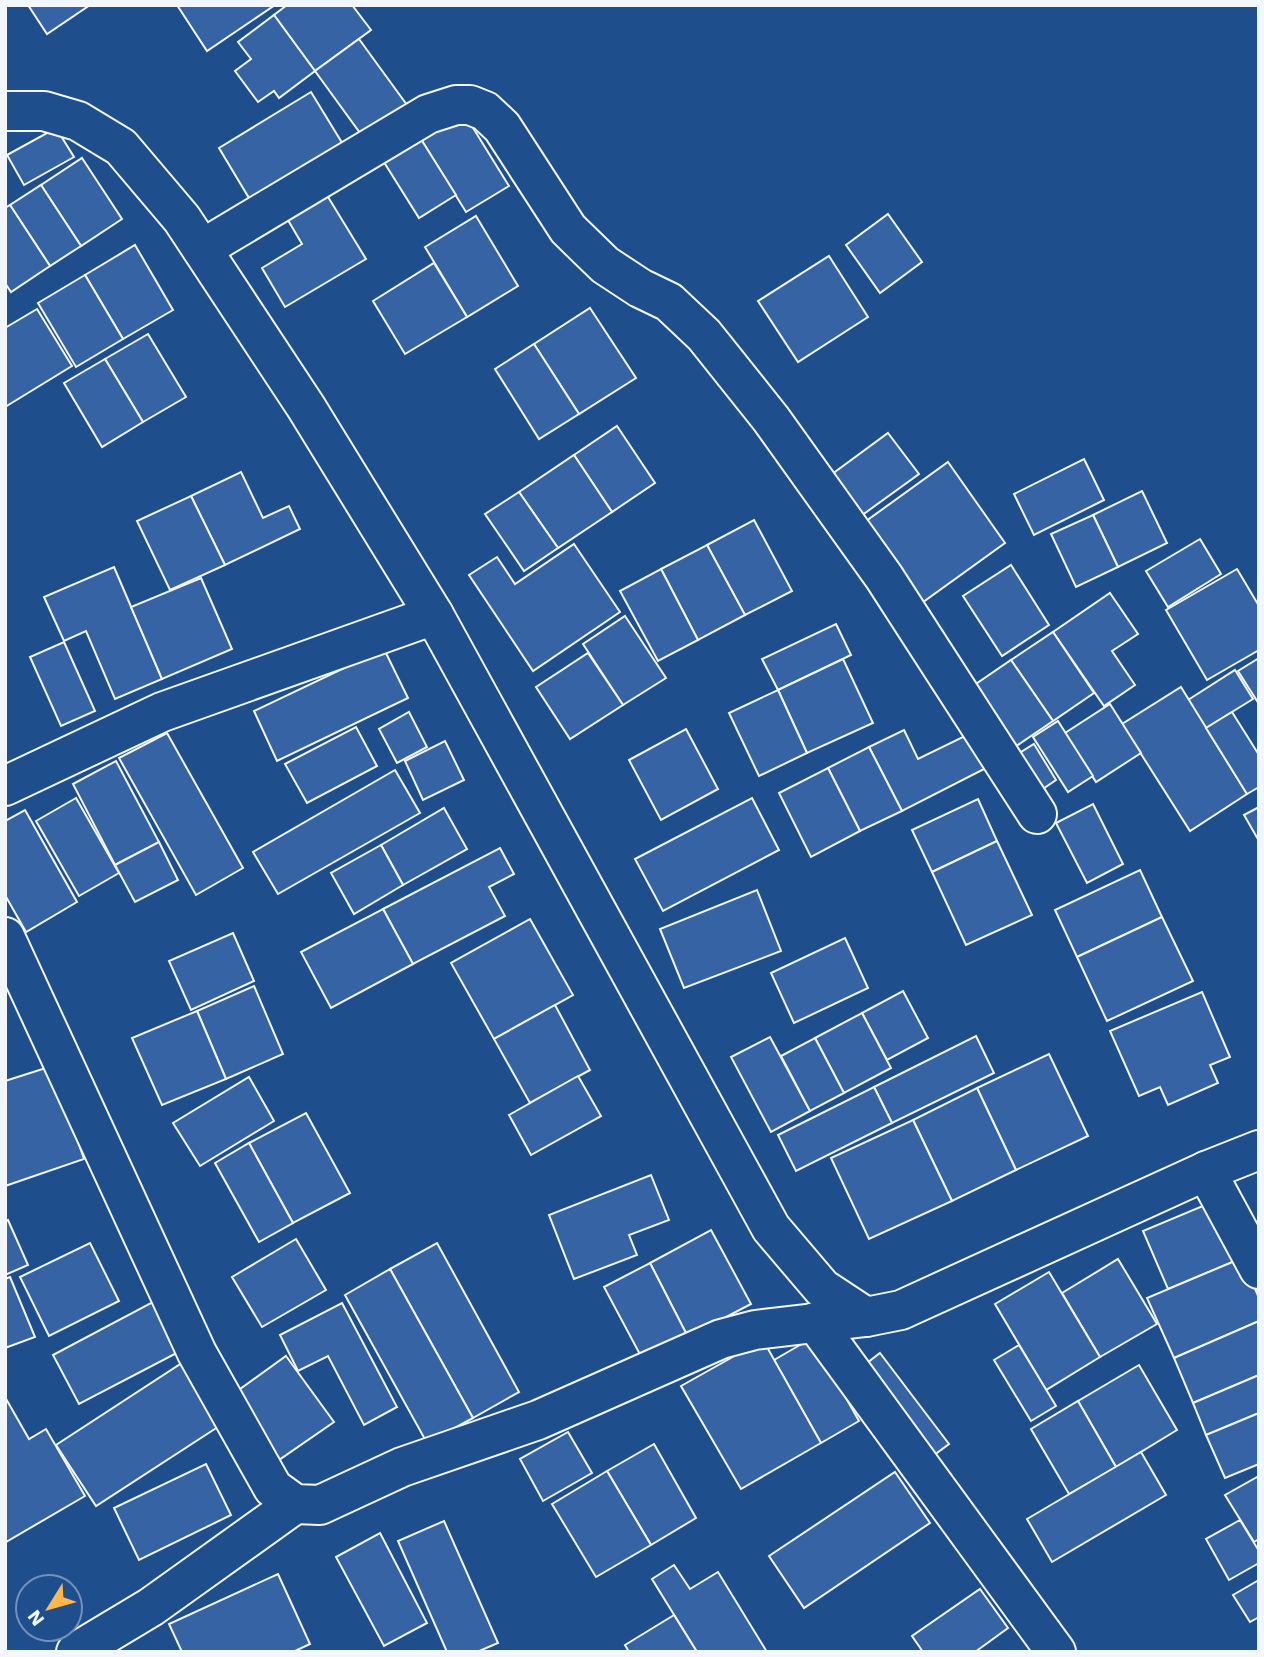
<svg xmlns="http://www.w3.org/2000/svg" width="1264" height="1657" font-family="'Work Sans',sans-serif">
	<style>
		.building { fill: #3563a3; stroke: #f2f6ff; stroke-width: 2 }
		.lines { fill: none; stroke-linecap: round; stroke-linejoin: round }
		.minor-casing { stroke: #f2f6ff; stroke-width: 42 }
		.tertiary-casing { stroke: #f2f6ff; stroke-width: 42 }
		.minor { stroke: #1f4e8c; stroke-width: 38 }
		.tertiary { stroke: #1f4e8c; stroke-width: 38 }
	</style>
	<rect width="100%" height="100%" fill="#1f4e8c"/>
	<g class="building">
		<polygon points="28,5 90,5 47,34"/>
		<polygon points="177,5 275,5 207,51"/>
		<polygon points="287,5 352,5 371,30 315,71 274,15"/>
		<polygon points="274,15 315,71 279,98 274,91 258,102 235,71 251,59 238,42"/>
		<polygon points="359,39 407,105 363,137 315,71"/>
		<polygon points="311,92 344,146 252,203 219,148"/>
		<polygon points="462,110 509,186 466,212 419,136"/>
		<polygon points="56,128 74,157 24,185 7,155"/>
		<polygon points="419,136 456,195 419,218 382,159"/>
		<polygon points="82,158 122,219 81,246 41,185"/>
		<polygon points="41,185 81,246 50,266 10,205"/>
		<polygon points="325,192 366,259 285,307 262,268 302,244 285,215"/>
		<polygon points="10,205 50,266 11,292 5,283 5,208"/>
		<polygon points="888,214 922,262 880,293 846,245"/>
		<polygon points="476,216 518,286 467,317 425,247"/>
		<polygon points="135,245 173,310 123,339 85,275"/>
		<polygon points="829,256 868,317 798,362 758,301"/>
		<polygon points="434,263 467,317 405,354 373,301"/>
		<polygon points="85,275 123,339 76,367 38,303"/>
		<polygon points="590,308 636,378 579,414 534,344"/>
		<polygon points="37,309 72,366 5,407 5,328"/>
		<polygon points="148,334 186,397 143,422 105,359"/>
		<polygon points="534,344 579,414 539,439 495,369"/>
		<polygon points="105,359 143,422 102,447 64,383"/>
		<polygon points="617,426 655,483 612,512 574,455"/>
		<polygon points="888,433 919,474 854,521 824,480"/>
		<polygon points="574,455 612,512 558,548 519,492"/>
		<polygon points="1084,459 1104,500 1034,535 1014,494"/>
		<polygon points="948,462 1005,543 912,610 855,529"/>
		<polygon points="241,472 263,518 289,506 300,529 225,565 191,496"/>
		<polygon points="1142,491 1167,543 1118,567 1093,515"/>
		<polygon points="519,492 558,548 524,571 485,514"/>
		<polygon points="191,496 225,565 170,590 137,521"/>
		<polygon points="1093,515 1118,567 1076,587 1051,534"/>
		<polygon points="754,520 792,591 745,615 707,545"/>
		<polygon points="1200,539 1221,574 1168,607 1146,571"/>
		<polygon points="574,544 620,612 533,671 469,575 497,557 515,584"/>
		<polygon points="707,545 745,615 698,640 661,569"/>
		<polygon points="1011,565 1049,625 1002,656 963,596"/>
		<polygon points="114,567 162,679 115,699 86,631 64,641 44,597"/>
		<polygon points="661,569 698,640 658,661 620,591"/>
		<polygon points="1237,569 1259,606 1259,650 1207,680 1166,610"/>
		<polygon points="201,578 232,649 162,679 131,607"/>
		<polygon points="1110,593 1138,634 1112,651 1135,685 1104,706 1053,632"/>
		<polygon points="625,616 666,678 623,705 583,644"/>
		<polygon points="836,624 851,655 778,690 762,659"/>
		<polygon points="1053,632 1094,693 1053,721 1011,660"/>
		<polygon points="64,642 95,711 61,726 30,657"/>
		<polygon points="384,649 408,698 277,761 254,711"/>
		<polygon points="588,653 623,705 570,739 536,687"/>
		<polygon points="1259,658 1259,704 1238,671"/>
		<polygon points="843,659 873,723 807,753 778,690"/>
		<polygon points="1011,660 1053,721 1012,749 970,688"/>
		<polygon points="1235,670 1253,699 1206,728 1188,700"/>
		<polygon points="1181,687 1247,794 1190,831 1122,724"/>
		<polygon points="778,690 807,753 759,776 729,713"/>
		<polygon points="1110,704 1141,753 1096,782 1065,733"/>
		<polygon points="409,712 427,747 397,763 379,729"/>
		<polygon points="1232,712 1259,755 1259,787 1247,794 1206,728"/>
		<polygon points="1058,721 1093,776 1068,792 1033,737"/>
		<polygon points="356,727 377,766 307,803 285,764"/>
		<polygon points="686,729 718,789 661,820 629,760"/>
		<polygon points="904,730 918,759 971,733 988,767 902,811 869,747"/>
		<polygon points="167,733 243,868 196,895 119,758"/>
		<polygon points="445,741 464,780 423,800 405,761"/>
		<polygon points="1034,744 1056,780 1031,797 1008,760"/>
		<polygon points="869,747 902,811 860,831 828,768"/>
		<polygon points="116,761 159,842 115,865 73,784"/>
		<polygon points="828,768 860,831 811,857 779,793"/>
		<polygon points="395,770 420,813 278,894 253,852"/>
		<polygon points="76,798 119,873 79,896 36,821"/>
		<polygon points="752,798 779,850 663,911 635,859"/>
		<polygon points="978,799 997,841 932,872 912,830"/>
		<polygon points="1093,804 1123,864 1087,883 1056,823"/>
		<polygon points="1259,807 1259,841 1244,815"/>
		<polygon points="444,808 467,849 403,885 381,845"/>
		<polygon points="25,810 77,902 26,932 5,895 5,821"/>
		<polygon points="997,841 1032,915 966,945 932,872"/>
		<polygon points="159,842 178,880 135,902 115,865"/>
		<polygon points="381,845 403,885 354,914 331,873"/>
		<polygon points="500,848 514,874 489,887 505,916 413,964 383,909"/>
		<polygon points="1140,870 1162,917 1077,957 1055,910"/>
		<polygon points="757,890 781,951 684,988 660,929"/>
		<polygon points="383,909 413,964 331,1008 301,952"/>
		<polygon points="1162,917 1193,981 1107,1021 1077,957"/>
		<polygon points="530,919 573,995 494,1039 451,963"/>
		<polygon points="233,933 254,981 191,1010 169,961"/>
		<polygon points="845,938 868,988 794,1023 771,973"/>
		<polygon points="254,986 283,1054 226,1079 197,1011"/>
		<polygon points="903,991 928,1038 887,1060 862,1013"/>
		<polygon points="1202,992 1230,1057 1210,1065 1218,1083 1168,1105 1160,1087 1139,1096 1110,1031"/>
		<polygon points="555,1005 590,1070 530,1103 494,1039"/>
		<polygon points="197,1011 226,1079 162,1105 132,1038"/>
		<polygon points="862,1013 891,1068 844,1093 815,1038"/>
		<polygon points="976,1036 994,1073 892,1123 874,1087"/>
		<polygon points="770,1037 810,1111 771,1132 731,1057"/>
		<polygon points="815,1038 844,1093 810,1111 781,1056"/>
		<polygon points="1049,1054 1088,1136 1016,1170 977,1088"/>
		<polygon points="52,1066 84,1159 5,1186 5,1081"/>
		<polygon points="578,1076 601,1116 531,1155 509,1115"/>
		<polygon points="249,1077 274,1121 200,1166 173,1123"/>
		<polygon points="874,1087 892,1123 796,1171 778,1135"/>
		<polygon points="977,1088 1016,1170 952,1201 913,1120"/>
		<polygon points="306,1113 350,1193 293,1223 249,1143"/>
		<polygon points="913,1120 952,1201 869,1239 831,1158"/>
		<polygon points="249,1143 293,1223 259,1242 215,1163"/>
		<polygon points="651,1175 669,1220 629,1235 637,1255 574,1279 549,1215"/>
		<polygon points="1217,1200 1242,1258 1168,1289 1143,1231"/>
		<polygon points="8,1220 28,1265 5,1275 5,1222"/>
		<polygon points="711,1230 751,1304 688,1337 650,1263"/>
		<polygon points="296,1239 326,1290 262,1327 232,1277"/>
		<polygon points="90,1243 119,1301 49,1336 20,1277"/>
		<polygon points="437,1243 519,1392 473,1418 390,1269"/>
		<polygon points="1242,1258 1259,1298 1259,1321 1174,1358 1147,1298"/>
		<polygon points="1118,1259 1157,1324 1100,1357 1062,1293"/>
		<polygon points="650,1263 688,1337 643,1360 604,1287"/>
		<polygon points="390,1269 473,1418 427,1443 345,1295"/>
		<polygon points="1049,1272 1100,1357 1046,1390 995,1304"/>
		<polygon points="10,1277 35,1337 5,1348 5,1279"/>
		<polygon points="166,1295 192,1345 79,1404 53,1355"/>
		<polygon points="342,1303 397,1407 364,1425 328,1356 298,1371 280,1335"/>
		<polygon points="1259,1321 1259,1375 1193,1403 1174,1358"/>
		<polygon points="812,1338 859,1421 821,1443 774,1360"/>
		<polygon points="763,1340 821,1443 741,1489 681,1386"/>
		<polygon points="1019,1345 1056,1406 1031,1421 994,1360"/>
		<polygon points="880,1353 949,1444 926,1461 858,1370"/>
		<polygon points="286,1356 334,1422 276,1462 229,1397"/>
		<polygon points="185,1361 224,1423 96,1506 56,1445"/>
		<polygon points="1139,1365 1177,1430 1116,1467 1078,1401"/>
		<polygon points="1259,1375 1259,1413 1206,1435 1193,1403"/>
		<polygon points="5,1397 29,1439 46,1429 85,1496 6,1542"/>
		<polygon points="1078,1401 1116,1467 1069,1494 1031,1429"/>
		<polygon points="1259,1413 1259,1464 1225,1478 1206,1435"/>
		<polygon points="568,1432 592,1473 543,1501 520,1459"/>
		<polygon points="654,1444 696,1518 651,1545 607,1471"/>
		<polygon points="1141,1452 1166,1495 1052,1562 1027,1519"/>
		<polygon points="206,1464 231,1515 139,1560 114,1508"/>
		<polygon points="607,1471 651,1545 596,1577 552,1504"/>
		<polygon points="895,1472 930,1523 804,1608 769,1556"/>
		<polygon points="1259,1476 1259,1539 1254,1542 1225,1495"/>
		<polygon points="1240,1520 1259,1551 1259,1563 1229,1580 1206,1539"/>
		<polygon points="444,1521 498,1643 477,1652 447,1652 398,1541"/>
		<polygon points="380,1533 427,1623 384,1646 336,1557"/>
		<polygon points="674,1565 690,1589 718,1572 767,1652 697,1652 652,1579"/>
		<polygon points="278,1574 310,1644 293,1652 182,1652 169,1624"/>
		<polygon points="1259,1580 1259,1617 1250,1622 1233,1595"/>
		<polygon points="980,1589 1008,1628 975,1652 923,1652 912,1636"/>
		<polygon points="674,1615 697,1652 629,1652 625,1645"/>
	</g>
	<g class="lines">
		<defs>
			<g id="minor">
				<polyline points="202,249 428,114 456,105 470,105 485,111 502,127 568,229 605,265 640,288 669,302 704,335 771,419 884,577 1037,814"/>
				<polyline points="5,786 162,712 434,615"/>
				<polyline points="5,937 197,1353 273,1488 295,1504 320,1505 402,1467 538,1420 721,1339 755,1330 866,1317"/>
				<polyline points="1206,1171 1259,1269"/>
				<polyline points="815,1322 1056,1652"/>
				<polyline points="76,1652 151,1607 295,1504"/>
			</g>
			<polyline id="tertiary" points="5,111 44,111 78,121 121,147 182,219 306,407 434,615 771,1228 822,1288 866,1317 901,1310 1206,1171 1259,1150"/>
		</defs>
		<use href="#minor" class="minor-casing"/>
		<use href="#tertiary" class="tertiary-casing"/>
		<use href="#minor" class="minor"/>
		<use href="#tertiary" class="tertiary"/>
	</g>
	<rect width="1264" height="1657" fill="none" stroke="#f2f6ff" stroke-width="14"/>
	<g transform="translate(49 1608) rotate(233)"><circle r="33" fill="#1f4e8c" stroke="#7391ba" stroke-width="2"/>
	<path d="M0-5L12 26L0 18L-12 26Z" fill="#ffb74d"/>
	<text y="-10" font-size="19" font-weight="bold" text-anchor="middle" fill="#f2f6ff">N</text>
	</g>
</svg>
